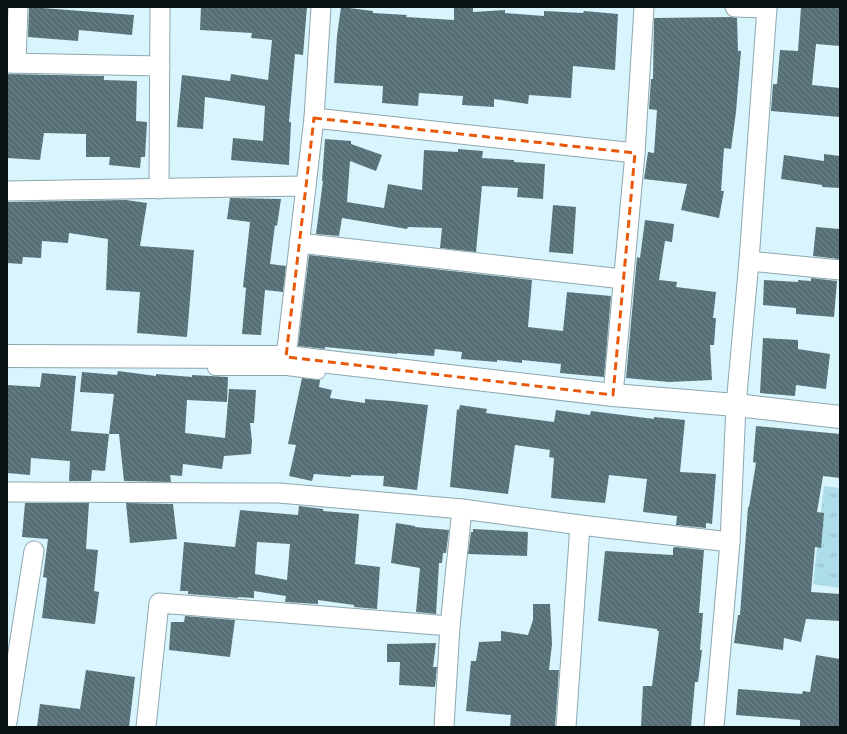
<svg xmlns="http://www.w3.org/2000/svg" width="847" height="734" font-family="Rubik,sans-serif">
	<style>
		.park { fill: url(#park-tufts) }
		.building { fill: url(#building-back-hatch); fill-rule: evenodd }
		.lines { fill: none; stroke-linecap: round; stroke-linejoin: round }
		.pedestrian-casing { stroke: #8da7ae; stroke-width: 16 }
		.minor-casing { stroke: #8da7ae; stroke-width: 21 }
		.tertiary-casing { stroke: #8da7ae; stroke-width: 24 }
		.pedestrian { stroke: #fff; stroke-width: 14 }
		.minor { stroke: #fff; stroke-width: 19 }
		.tertiary { stroke: #fff; stroke-width: 22 }
		.marked { fill: none; stroke: #e8590c; stroke-width: 3; stroke-dasharray: 8 5; stroke-linejoin: round }
	</style>
	<defs>
		<pattern id="park-tufts" width="24" height="20" patternUnits="userSpaceOnUse"><rect width="24" height="20" fill="#addcea"/><path d="M3 7l-1-3M5 7V3M7 7l1-3M15 17l-1-3M17 17v-4M19 17l1-3" fill="none" stroke="#93bcc8"/></pattern>
		<pattern id="building-back-hatch" width="6" height="6" patternUnits="userSpaceOnUse"><rect width="6" height="6" fill="#577077"/><path d="M-1 5l2 2M0 0l6 6M5-1l2 2" fill="none" stroke="#73868a"/></pattern>
	</defs>
	<rect width="100%" height="100%" fill="#d8f4fc"/>
	<polygon class="park" points="824,486 840,488 840,588 813,584"/>
	<g class="building">
		<polygon points="29,7 134,15 132,35 79,30 78,41 28,37"/>
		<polygon points="201,7 307,7 303,55 295,54 289,122 291,122 289,165 231,160 233,138 263,141 265,106 205,97 203,129 177,127 182,75 230,81 231,74 268,80 272,40 251,38 252,33 200,30"/>
		<polygon points="341,7 373,11 373,13 407,15 406,17 454,20 454,8 473,8 473,12 505,10 505,13 544,16 544,11 583,13 584,11 618,14 615,70 573,66 571,98 529,95 528,104 494,99 494,107 462,105 463,96 419,93 418,106 382,103 383,86 334,83 337,36"/>
		<polygon points="801,7 840,7 840,46 816,44 812,85 840,88 840,117 771,111 773,84 777,84 780,50 798,51"/>
		<polygon points="731,17 737,18 738,51 741,51 736,112 731,149 724,148 721,191 724,191 719,218 681,210 687,184 644,179 648,152 654,153 657,110 649,109 651,79 653,79 654,18"/>
		<polygon points="7,74 104,76 104,80 137,81 136,121 147,122 145,157 141,157 140,168 109,165 110,157 86,157 86,134 44,133 40,160 7,158"/>
		<polygon points="325,139 351,141 351,144 382,155 376,171 350,161 347,202 384,208 388,184 422,190 424,150 458,152 458,149 483,151 482,158 514,160 514,162 545,164 543,199 517,197 518,188 482,186 476,252 440,248 442,228 408,227 407,229 342,218 339,236 316,234 323,181 322,181"/>
		<polygon points="824,154 840,156 840,188 822,187 822,185 781,179 784,155 824,161"/>
		<polygon points="230,198 281,199 277,226 275,225 270,264 286,266 283,292 265,290 261,335 242,334 246,288 243,287 250,222 227,219"/>
		<polygon points="126,200 147,203 140,246 194,250 187,337 137,333 140,292 106,290 108,239 69,233 68,243 42,241 41,258 23,257 22,264 7,263 7,202"/>
		<polygon points="553,205 576,207 573,254 549,252"/>
		<polygon points="645,220 674,224 672,242 665,241 659,280 677,282 676,287 716,292 713,318 716,318 714,345 710,345 712,380 669,382 626,378 637,257 640,258"/>
		<polygon points="816,227 840,229 839,259 813,256"/>
		<polygon points="309,255 532,280 528,327 563,331 567,292 611,296 604,377 560,373 561,364 522,360 522,363 497,360 497,362 461,359 462,352 435,349 434,356 397,353 397,354 325,347 325,349 298,346"/>
		<polygon points="811,278 837,281 834,317 796,314 796,308 763,305 764,280 798,282 798,280 811,281"/>
		<polygon points="763,338 798,340 798,349 830,354 826,389 796,385 795,396 760,393"/>
		<polygon points="118,371 156,376 156,374 192,377 192,375 228,377 227,402 187,400 185,433 225,438 229,389 256,390 254,423 250,423 252,441 251,454 224,456 222,469 183,464 182,476 170,475 171,482 124,481 119,434 109,434 114,394 80,392 82,372 117,375"/>
		<polygon points="42,373 76,376 71,431 109,434 105,471 92,470 91,481 69,481 70,461 31,458 30,475 7,473 7,385 40,387"/>
		<polygon points="302,378 320,380 319,387 332,390 330,398 365,403 365,399 392,401 428,405 417,490 383,486 384,476 351,475 351,477 314,474 312,481 289,476 296,445 288,444"/>
		<polygon points="460,405 487,409 486,413 554,422 556,410 590,415 591,411 654,419 654,417 685,420 680,472 716,474 712,524 706,523 706,528 676,525 677,516 643,512 647,479 609,475 605,503 551,498 554,458 549,457 550,450 515,445 508,494 450,487 457,409 459,410"/>
		<polygon points="756,426 840,434 840,478 823,476 817,512 824,513 821,548 815,547 811,592 840,594 840,621 806,619 801,642 784,638 783,650 734,643 738,615 740,615 748,507 749,507 756,463 753,462"/>
		<polygon points="25,503 89,503 86,549 98,550 94,591 99,592 95,624 42,618 47,578 43,577 48,539 22,537"/>
		<polygon points="126,503 173,504 177,539 130,543"/>
		<path d="M 299,506 L 323,509 L 323,511 L 359,514 L 355,564 L 380,567 L 377,609 L 354,607 L 354,605 L 318,600 L 318,604 L 285,602 L 286,596 L 254,591 L 254,598 L 238,597 L 238,598 L 188,594 L 188,591 L 180,591 L 184,542 L 235,547 L 240,510 L 298,515 ZM 257,542 L 290,544 L 287,580 L 255,574 Z"/>
		<polygon points="396,523 415,526 415,527 449,530 446,553 443,553 442,563 439,563 436,614 416,612 420,568 391,563"/>
		<polygon points="473,529 528,532 527,556 468,554 471,532 473,532"/>
		<polygon points="675,547 704,550 699,613 703,613 700,650 702,650 698,682 695,682 691,727 641,727 643,686 652,686 659,631 657,631 657,629 598,621 605,551 673,555 673,548"/>
		<polygon points="533,604 550,604 552,644 549,670 559,670 555,727 510,727 511,715 466,711 471,661 476,661 479,642 501,641 501,631 528,635 533,620"/>
		<polygon points="185,616 235,620 230,657 169,650 171,622 184,622"/>
		<polygon points="436,643 433,667 437,667 435,687 399,685 400,662 387,662 387,644"/>
		<polygon points="816,655 840,659 840,727 800,727 800,720 736,715 738,689 802,694 803,691 810,692"/>
		<polygon points="86,670 135,677 129,727 37,727 40,704 80,709"/>
	</g>
	<g class="lines">
		<defs>
			<polyline id="pedestrian" points="215,368 287,368 318,372"/>
			<g id="minor">
				<polyline points="735,7 767,8"/>
				<polyline points="7,63 160,66"/>
				<polyline points="16,63 18,7"/>
				<polyline points="314,118 635,153"/>
				<polyline points="159,189 160,7"/>
				<polyline points="7,191 306,186"/>
				<polyline points="299,243 623,279"/>
				<polyline points="749,261 840,270"/>
				<polyline points="286,357 314,118 321,7"/>
				<polyline points="613,395 635,153 644,7"/>
				<polyline points="7,492 279,493 462,509 580,525 730,542"/>
				<polyline points="7,722 34,551"/>
				<polyline points="146,727 159,603 450,626"/>
				<polyline points="444,727 450,626 462,509"/>
				<polyline points="566,727 580,525"/>
				<polyline points="714,727 730,542 736,405 749,261 767,7"/>
			</g>
			<polyline id="tertiary" points="7,356 286,357 613,395 736,405 840,417"/>
		</defs>
		<use href="#pedestrian" class="pedestrian-casing"/>
		<use href="#minor" class="minor-casing"/>
		<use href="#tertiary" class="tertiary-casing"/>
		<use href="#pedestrian" class="pedestrian"/>
		<use href="#minor" class="minor"/>
		<use href="#tertiary" class="tertiary"/>
	</g>
	<path class="marked" d="M 314,118 L 635,153 L 613,395 L 286,357 Z"/>
	<rect width="847" height="734" fill="none" stroke="#081214" stroke-width="16"/>
</svg>
